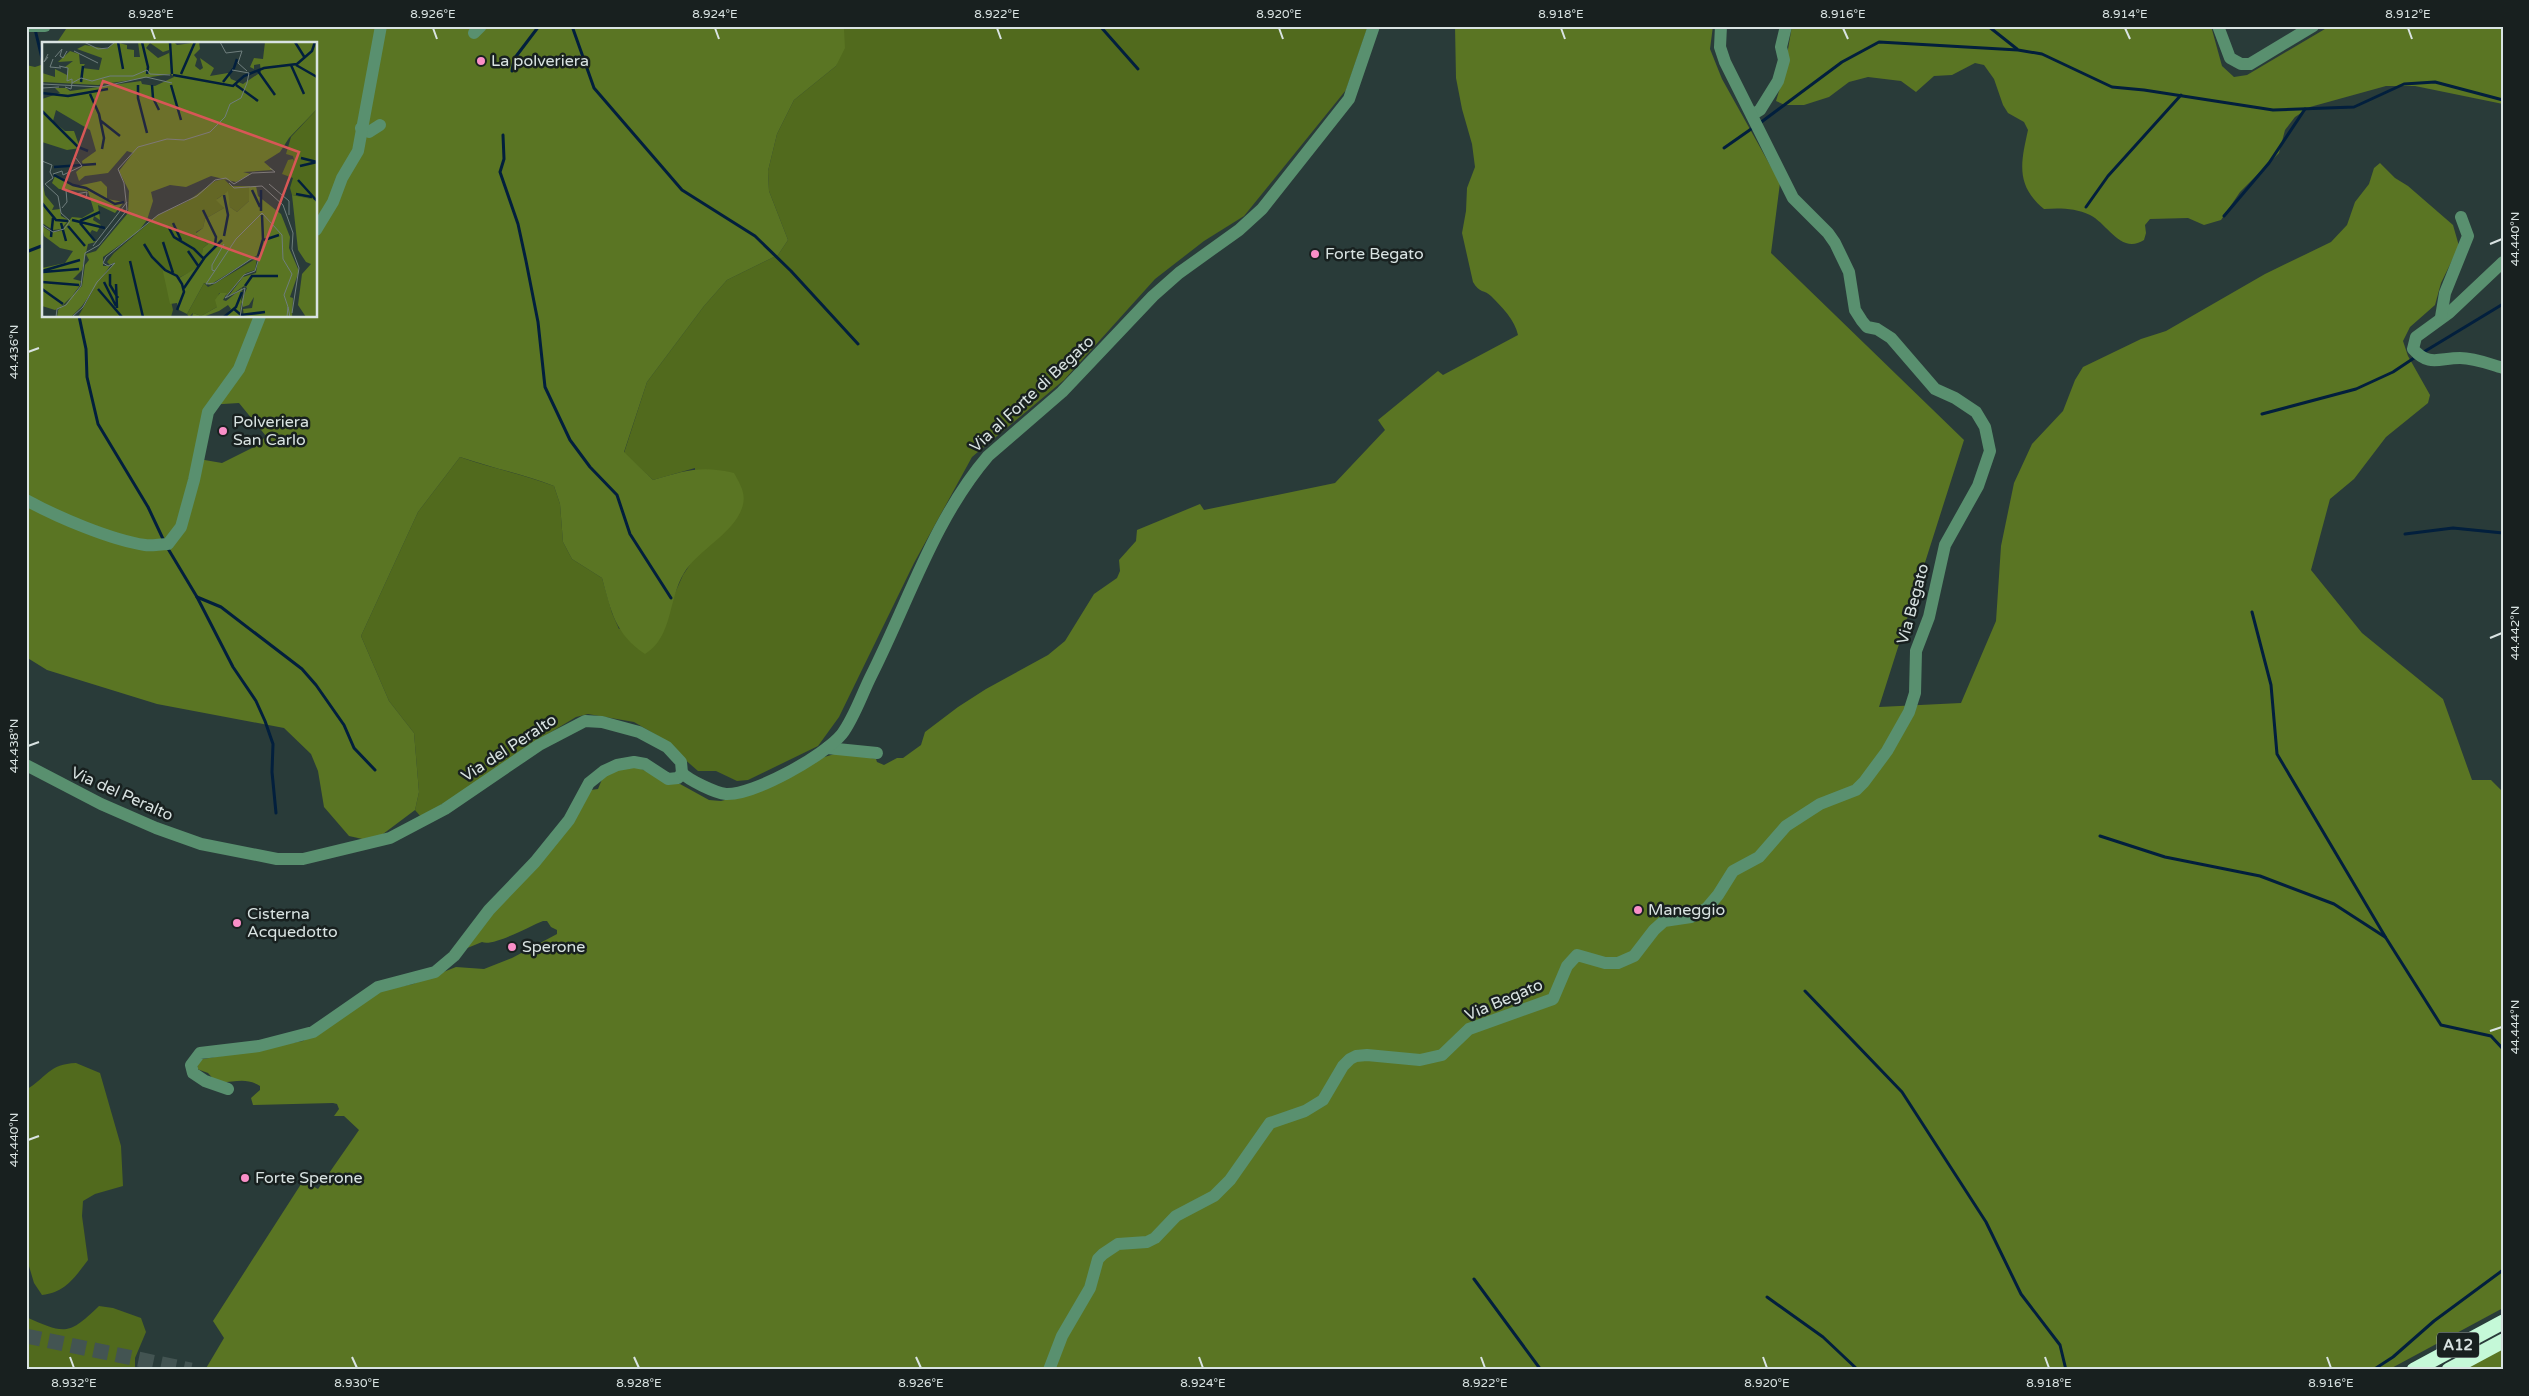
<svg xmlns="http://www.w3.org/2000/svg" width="2529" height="1396" font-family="'Varela Round',sans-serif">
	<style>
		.green { fill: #516a1d }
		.forest { fill: #5a7523; fill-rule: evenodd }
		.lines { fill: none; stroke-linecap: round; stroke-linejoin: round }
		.stream { stroke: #021f3d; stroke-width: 3 }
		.highway-tunnel { stroke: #435452; stroke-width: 15; stroke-dasharray: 15 8; stroke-linecap: butt }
		.minor { stroke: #59906f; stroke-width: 12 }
		.highway { stroke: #c5f9d8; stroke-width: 15 }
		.ticks { fill: none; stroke: #d9e3e2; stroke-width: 2 }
		.poi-dot { fill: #fa8fc8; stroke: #18201f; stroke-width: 2 }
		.labels { text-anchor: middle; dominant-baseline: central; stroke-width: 5; stroke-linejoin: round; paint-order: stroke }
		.shield { fill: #18201f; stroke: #9fa8a8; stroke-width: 1 }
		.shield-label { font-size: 15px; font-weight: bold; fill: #d9e3e2 }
		.poi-label { font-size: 16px; fill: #d9e3e2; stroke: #18201f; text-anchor: start }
		.street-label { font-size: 16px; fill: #d9e3e2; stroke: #18201f }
		.inset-river { fill: none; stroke: #021f3d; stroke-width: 2.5 }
		.inset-road { fill: none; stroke: #6f7e7d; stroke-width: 1 }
		.view { fill: #d75756; fill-opacity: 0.15; stroke: #d75756; stroke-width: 2.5 }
		.inset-edge { fill: none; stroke: #d9e3e2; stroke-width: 2.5 }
		.neatline { fill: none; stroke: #d9e3e2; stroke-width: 2 }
		.ticks-label { font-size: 12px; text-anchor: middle; fill: #d9e3e2 }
	</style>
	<rect width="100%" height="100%" fill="#293b39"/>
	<g class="green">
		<path d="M 840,26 L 1368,26 L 1346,90 L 1244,216 L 1204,241 L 1155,279 L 1064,380 L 972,457 L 914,563 L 839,717 L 818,746 L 748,780 L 737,781 L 716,771 L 698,771 L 658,736 L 634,722 L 588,714 L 576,717 L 523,749 L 498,770 L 421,817 L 415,810 L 419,792 L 414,733 L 389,701 L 361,636 L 418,512 L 460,457 C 491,468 523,474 554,486 L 560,504 L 563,542 L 572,559 L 602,578 L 612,613 L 619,629 L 675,593 L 683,575 L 693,560 L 695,468 L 653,480 L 624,453 L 647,382 L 704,306 L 727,280 L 778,255 L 788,240 L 769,191 L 768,171 L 777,134 L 794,100 L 836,66 L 844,29 Z"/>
		<path d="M 76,1063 L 100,1073 L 121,1146 L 123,1186 L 95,1194 L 83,1201 L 82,1216 L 88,1260 C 74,1278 66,1292 42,1295 L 34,1283 L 26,1256 L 26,1090 C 47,1077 49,1064 76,1063 Z"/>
		<path d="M 99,1306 L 113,1308 L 141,1318 L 146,1332 L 135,1358 L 135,1370 L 26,1370 L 26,1317 C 65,1334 68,1336 99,1306 Z"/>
	</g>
	<g class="forest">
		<path d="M 68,26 L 840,26 L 844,29 L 845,48 L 836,66 L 794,100 L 777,134 L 768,171 L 769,191 L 788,240 L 778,255 L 727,280 L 704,306 L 647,382 L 624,452 L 653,480 C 684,471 701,465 734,473 C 740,484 747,494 742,508 C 734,533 698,550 684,573 C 668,599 673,637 645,654 C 615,634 611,611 602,578 L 572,559 L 563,542 L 560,504 L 554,486 C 523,474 492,468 460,457 L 418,512 L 361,636 L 389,701 L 414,733 L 419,792 L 415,810 L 383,834 L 367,840 L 349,836 L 324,807 L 318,771 L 311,754 L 284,728 L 157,704 L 47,670 L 26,657 L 26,65 L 35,67 L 44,64 L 44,316 L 316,316 L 316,44 L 56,44 ZM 239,403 L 266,436 L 256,446 L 222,463 L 193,458 L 207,405 Z"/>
		<path d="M 1455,26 L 1713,26 L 1710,49 L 1722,79 L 1780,183 L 1771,253 L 1964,440 L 1879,707 L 1961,703 L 1996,621 L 2001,546 L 2014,483 L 2032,444 L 2063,411 L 2075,380 L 2083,367 L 2141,339 L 2166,331 L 2265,274 L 2331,242 L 2347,225 L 2355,202 L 2369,184 L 2374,168 L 2380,163 L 2395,178 L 2408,186 L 2453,225 L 2459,246 L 2441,283 L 2435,305 L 2410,327 L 2403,341 L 2408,356 L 2430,395 L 2428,403 L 2386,437 L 2354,479 L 2330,499 L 2311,570 L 2362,633 L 2443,699 L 2472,780 L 2491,780 L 2503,792 L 2503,1308 L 2388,1370 L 205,1370 L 224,1338 L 213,1321 L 303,1181 L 318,1189 L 359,1130 L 344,1116 L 334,1116 L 339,1109 L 337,1104 L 333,1103 L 253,1105 L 251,1098 L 260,1090 L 260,1086 C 244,1076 232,1084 216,1082 L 208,1073 L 197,1069 L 198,1060 L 303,1041 L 373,992 L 413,984 L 456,967 L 484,969 L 512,958 L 557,934 L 557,930 L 551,927 L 547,921 L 543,921 C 530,926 493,947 482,942 L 460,951 L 591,790 L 598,789 L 605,772 L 637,767 L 673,784 L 680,784 L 709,800 L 721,801 L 736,797 L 821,758 L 841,752 L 876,759 L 877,762 L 884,765 L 897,758 L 903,758 L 921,745 L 925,732 L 958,707 L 986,689 L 1048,655 L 1065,641 L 1094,594 L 1117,578 L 1120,571 L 1119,560 L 1136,541 L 1137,530 L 1200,504 L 1204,510 L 1335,483 L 1385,430 L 1378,420 L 1438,371 L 1443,375 L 1518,335 C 1515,320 1502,307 1491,296 C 1485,290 1479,293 1473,282 L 1462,233 L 1466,211 L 1467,188 L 1475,167 L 1472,144 L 1462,109 L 1456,78 Z"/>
		<path d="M 1792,26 L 2211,26 L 2222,66 L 2234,77 L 2247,75 L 2330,26 L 2503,26 L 2503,104 L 2415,86 L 2386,86 L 2310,107 L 2295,117 L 2285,130 L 2279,153 L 2240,192 L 2221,220 L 2204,225 L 2188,218 L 2150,219 L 2145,225 L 2146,233 L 2144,240 C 2121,255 2108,224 2090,215 C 2075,208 2060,208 2044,209 C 2015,185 2021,162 2028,130 L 2024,122 L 2008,113 L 2003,105 L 1994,79 L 1984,65 L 1975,63 L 1952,75 L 1934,76 L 1916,92 L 1901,81 L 1868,77 L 1849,82 L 1829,97 L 1804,105 L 1785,105 L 1776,101 L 1783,78 Z"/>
		<polygon points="2503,1349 2503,1370 2460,1370"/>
	</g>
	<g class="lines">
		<g class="stream">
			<polyline points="572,26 594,88 682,190 755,236 791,271 858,344"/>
			<polyline points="1100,26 1138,69"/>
			<polyline points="1988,26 2017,49"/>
			<polyline points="35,29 44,67"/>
			<polyline points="512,71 514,59 539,26"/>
			<polyline points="1760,123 1842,62 1879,42 2018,50 2042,54 2112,87 2144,90 2273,110 2354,107 2404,84 2435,82 2503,100"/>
			<polyline points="503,135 504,159 500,172 518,224 526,261 538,322 545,387 570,440 590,467 617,495 630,534 671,598"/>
			<polyline points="1724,148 1754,127"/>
			<polyline points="2086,207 2108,176 2181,95"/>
			<polyline points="2224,216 2269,163 2305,109"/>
			<polyline points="26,252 44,245"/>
			<polyline points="79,316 86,349 87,377 98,424 148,507 164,541"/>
			<polyline points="2422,353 2503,304"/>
			<polyline points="2262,414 2356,389 2393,372 2417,356"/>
			<polyline points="2405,534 2453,528 2503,533"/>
			<polyline points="167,547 197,597 233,667 256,701 265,721 273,744 272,772 276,813"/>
			<polyline points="197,597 221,607 302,669 316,685 344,725 354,748 375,770"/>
			<polyline points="2252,612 2271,685 2277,754 2386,938 2441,1025 2491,1036 2503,1049"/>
			<polyline points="2100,836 2165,857 2260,876 2334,904 2385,937"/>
			<polyline points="1805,991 1902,1092 1986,1222 2021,1294 2060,1345 2066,1370"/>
			<polyline points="1474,1279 1541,1370"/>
			<polyline points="1767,1297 1823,1337 1858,1370"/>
			<polyline points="2373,1370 2393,1357 2434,1321 2503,1270"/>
		</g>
		<polyline class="highway-tunnel" points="26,1336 191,1370"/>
		<g class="minor">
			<polyline points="28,26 45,26"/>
			<polyline points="2218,26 2230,58 2241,64 2250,64 2313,26"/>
			<polyline points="474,33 481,26"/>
			<polyline points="1752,115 1760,110 1778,81 1784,60 1781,47 1786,26"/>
			<polyline points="361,128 369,132 380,125"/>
			<polyline points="316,230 333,202 342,178 358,151 381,26"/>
			<path d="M 2503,262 L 2449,313 L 2416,337 L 2413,349 C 2429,367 2439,358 2460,358 C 2475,358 2489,364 2503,368"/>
			<polyline points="2441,317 2445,293 2468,236 2461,217"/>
			<path d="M 26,500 C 57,517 111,540 145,545 C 152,546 160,544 168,544 L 181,527 L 194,480 L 208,412 L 239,369 L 260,316"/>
			<polyline points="827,748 877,753"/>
			<polyline points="26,765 101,804 156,828 201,844 277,859 303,859 390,838 445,809 539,745 585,721 602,722 639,732 667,747 681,762 682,773 678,778 668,779 645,764 634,762 617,765 604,771 589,783 569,820 535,862 489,910 454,956 435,972 378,987 313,1032 259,1046 200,1053 191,1065 193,1073 205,1081 228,1089"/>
			<path d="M 682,773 C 689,780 715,793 726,794 C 754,795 824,756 842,734 C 854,718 862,694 871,676 C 908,603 934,519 988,456 L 1062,392 L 1153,296 L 1179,273 L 1239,230 L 1262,209 L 1349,99 L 1374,26"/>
			<polyline points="1049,1370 1062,1336 1090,1288 1098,1259 1103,1254 1118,1244 1147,1242 1155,1238 1176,1216 1214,1196 1230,1180 1270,1123 1305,1111 1323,1100 1343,1066 1350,1059 1356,1056 1367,1055 1420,1060 1442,1055 1469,1029 1553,999 1567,966 1577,955 1605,963 1618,963 1634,956 1654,930 1664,921 1691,917 1707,908 1718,895 1733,871 1759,857 1786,826 1820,804 1856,790 1864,782 1887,751 1909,712 1915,693 1916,651 1929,617 1945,545 1978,486 1990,451 1985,427 1976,412 1955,398 1935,389 1891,338 1877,329 1867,327 1862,321 1855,310 1849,272 1835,243 1828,233 1793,198 1725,62 1720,47 1721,26"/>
		</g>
		<g class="highway">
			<polyline points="2414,1370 2503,1322"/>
			<polyline points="2449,1370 2503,1341"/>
		</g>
	</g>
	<path class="ticks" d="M 151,28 L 155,39M 433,28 L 437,39M 715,28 L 719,39M 997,28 L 1001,39M 1279,28 L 1283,39M 1561,28 L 1565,39M 1843,28 L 1848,39M 2125,28 L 2130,39M 2408,28 L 2412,39M 2490,244 L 2502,239M 28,352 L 39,348M 2490,638 L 2502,633M 28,746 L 39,742M 2490,1031 L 2502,1027M 28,1140 L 39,1136M 70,1357 L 74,1368M 352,1357 L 357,1368M 634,1357 L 639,1368M 916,1357 L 921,1368M 1199,1357 L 1203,1368M 1481,1357 L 1485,1368M 1763,1357 L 1767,1368M 2045,1357 L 2049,1368M 2327,1357 L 2331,1368"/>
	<g class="poi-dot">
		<circle cx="481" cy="61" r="5"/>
		<circle cx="1315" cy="254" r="5"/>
		<circle cx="223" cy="431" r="5"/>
		<circle cx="1638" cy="910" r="5"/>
		<circle cx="237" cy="923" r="5"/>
		<circle cx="512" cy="947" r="5"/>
		<circle cx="245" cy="1178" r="5"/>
	</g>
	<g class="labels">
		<rect class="shield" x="2437" y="1332.5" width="42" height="25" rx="4"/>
		<g class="shield-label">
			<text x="2458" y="1345">A12</text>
		</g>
		<g class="poi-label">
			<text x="491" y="61">La polveriera</text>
			<text x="1325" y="254">Forte Begato</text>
			<text x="233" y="422">Polveriera<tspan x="233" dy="18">San Carlo</tspan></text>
			<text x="1648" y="910">Maneggio</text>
			<text x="247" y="914">Cisterna<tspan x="247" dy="18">Acquedotto</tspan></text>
			<text x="522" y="947">Sperone</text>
			<text x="255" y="1178">Forte Sperone</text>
		</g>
		<g class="street-label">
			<text transform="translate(1032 394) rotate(-43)">Via al Forte di Begato</text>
			<text transform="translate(1913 604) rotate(-75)">Via Begato</text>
			<text transform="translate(509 748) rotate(-33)">Via del Peralto</text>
			<text transform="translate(122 794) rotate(24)">Via del Peralto</text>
			<text transform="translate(1504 1000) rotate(-23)">Via Begato</text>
		</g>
	</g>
	<g transform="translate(42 42)">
		<rect width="275" height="275" fill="#293b39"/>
		<path d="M 275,67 L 275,158 L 250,153 L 248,146 L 251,136 L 240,132 L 246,118 L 251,117 L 253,121 L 251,114 L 244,112 L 249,95 ZM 182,137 L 189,144 L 208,144 L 207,159 L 195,170 L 188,165 L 185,150 L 175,157 L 182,166 L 163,177 L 161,186 L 154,190 L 155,195 L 166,202 L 161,206 L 160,221 L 153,228 L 136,236 L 122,226 L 131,268 L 129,275 L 36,275 L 55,241 L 73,220 L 68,223 L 65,220 L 72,211 L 116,173 L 146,159 L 173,139 ZM 215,216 L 213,228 L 204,231 L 185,253 L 177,251 L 175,265 L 159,274 L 151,271 L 147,275 L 145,272 L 162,241 L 166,245 L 172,242 Z" fill="#516a1d"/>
		<path d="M 73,0 L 85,3 L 85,7 L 92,8 L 92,15 L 98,15 L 96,0 L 132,0 L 135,3 L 157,0 L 158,7 L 152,13 L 155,17 L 153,24 L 158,28 L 161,26 L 158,16 L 172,26 L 168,34 L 186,31 L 189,37 L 201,42 L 219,30 L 218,22 L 212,23 L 212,27 L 208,25 L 212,16 L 221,17 L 223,0 L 275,0 L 275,67 L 247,96 L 238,110 L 222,120 L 231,128 L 201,130 L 209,132 L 194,140 L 169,134 L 144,145 L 128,143 L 109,150 L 111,159 L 105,178 L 96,190 L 61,215 L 61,224 L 68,224 L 40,264 L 29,275 L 15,275 L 16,268 L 40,244 L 43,223 L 47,218 L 44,212 L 54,209 L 86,171 L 87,149 L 77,129 L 91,111 L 85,109 L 66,131 L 43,134 L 37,139 L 34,130 L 41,124 L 40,119 L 54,109 L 48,88 L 14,68 L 11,79 L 23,89 L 32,89 L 38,106 L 25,108 L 0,100 L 0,57 L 18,51 L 13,46 L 24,46 L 28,49 L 99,39 L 100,42 L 113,44 L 132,35 L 129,32 L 56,43 L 0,40 L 0,31 L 13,35 L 13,27 L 25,33 L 26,26 L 23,25 L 31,19 L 16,20 L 28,9 L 37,12 L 38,22 L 43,22 L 40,26 L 57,28 L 60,16 L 35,7 L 43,3 L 65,7 ZM 108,1 L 121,10 L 127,8 L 127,11 L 116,16 L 104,6 ZM 13,134 L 35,144 L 59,139 L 65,145 L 65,157 L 82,160 L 73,171 L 56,163 L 58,178 L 52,174 L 51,178 L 59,183 L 55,190 L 50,188 L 48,191 L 54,200 L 46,202 L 40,228 L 31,237 L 39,239 L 37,245 L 23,263 L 13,268 L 0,264 L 0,226 L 23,221 L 31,209 L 18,206 L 2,194 L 0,184 L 9,190 L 19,189 L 30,175 L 40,176 L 52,169 L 46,149 L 17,147 L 10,141 ZM 1,143 L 3,153 L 12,164 L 10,168 L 18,167 L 19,174 L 27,178 L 19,187 L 11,188 L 0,181 ZM 214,144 L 216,154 L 239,172 L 248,195 L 247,206 L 257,229 L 248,255 L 251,256 L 250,275 L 202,275 L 201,267 L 210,266 L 212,255 L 207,263 L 201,265 L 199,260 L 205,246 L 202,244 L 185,256 L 201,235 L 214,231 L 217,212 L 168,243 L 162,241 L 145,272 L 137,268 L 135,261 L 128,262 L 120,225 L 137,236 L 158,224 L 161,206 L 166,202 L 153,192 L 161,186 L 163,177 L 182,166 L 174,158 L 186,149 L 188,165 L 195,170 L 207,159 L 207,145 ZM 250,153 L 275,158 L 275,275 L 264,275 L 256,263 L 260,232 L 269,222 L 264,220 L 256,208 ZM 200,246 L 198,275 L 182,275 L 189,267 L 186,263 L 177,269 L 161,275 L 150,275 L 151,271 L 159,274 L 175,265 L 173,258 L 178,251 L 185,251 L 181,258 L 184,259 Z" fill="#5a7523" fill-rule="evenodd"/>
		<path class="inset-river" d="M 76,0 L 81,27M 100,0 L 106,25 L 105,32M 128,0 L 130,32M 253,0 L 263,16M 249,23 L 262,52M 254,23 L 275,35M 216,29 L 233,53M 139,32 L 153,0M 131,33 L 191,44 L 202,34 L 222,26 L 255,22 L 270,9 L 273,0M 39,40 L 41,24M 181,40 L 192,26 L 195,17M 96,43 L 96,56 L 105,91M 110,43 L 111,56 L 117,68M 129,43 L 139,78M 194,43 L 216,59M 0,51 L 26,54 L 66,47M 48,52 L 57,72 L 62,96 L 60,107M 0,69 L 36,105 L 46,109M 59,79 L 78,94M 259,116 L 275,120M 258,124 L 275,120M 12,125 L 54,122M 12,133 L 31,143 L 44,146 L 73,162 L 82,160M 256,138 L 275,159M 210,148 L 218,165M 219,148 L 219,169M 254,152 L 270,155M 0,161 L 14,178 L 26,179M 161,168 L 174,195 L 173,203M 30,178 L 63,186M 38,179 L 58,170M 19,181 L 24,199M 38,181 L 53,199M 131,181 L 139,198M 26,184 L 43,204M 127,186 L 132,195 L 152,207 L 161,216M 182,194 L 186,173 L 182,153M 9,195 L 11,176M 222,198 L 237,193M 121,200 L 131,231M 102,202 L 110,215 L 123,228 L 135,234 L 140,242 L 142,250 L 135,268M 146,209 L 157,225M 216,214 L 221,197 L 220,173M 88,219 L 101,275M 0,229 L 38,218M 1,230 L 37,227M 68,232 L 68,243 L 76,256M 0,240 L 37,243M 62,240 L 74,264M 74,242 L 75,266M 203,244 L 210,234 L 236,234M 142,246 L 163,215 L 180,198M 0,247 L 21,262M 56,247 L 80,275M 192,267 L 199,273 L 223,270M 182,275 L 194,265 L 200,250"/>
		<path class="inset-road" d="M 42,0 L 56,7 L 66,6 L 73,0M 178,0 L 184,11 L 200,9 L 196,21 L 205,29M 32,9 L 56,21M 6,15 L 2,20 L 6,12M 13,15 L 20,7 L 18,14 L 21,16 L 25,9M 11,17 L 8,25 L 19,26M 17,24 L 26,26 L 25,39 L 30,37 L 30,41M 0,42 L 59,45 L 104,35 L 130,41M 23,45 L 29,47 L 30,41 L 39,36 L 50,39 L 68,34 L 91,34 L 105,28 L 108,32 L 128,33M 0,46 L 17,45M 0,119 L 10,123 L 8,130 L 11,136 L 3,142 L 16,154 L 19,171 L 28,179 L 22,187 L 11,190 L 0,183M 11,132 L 20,129 L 21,133 L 40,124 L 33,115M 187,141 L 192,146 L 220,144 L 241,163 L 251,191 L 250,207 L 257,226 L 250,271M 227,142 L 247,159 L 247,173M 20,166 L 25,160 L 24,148 L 34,152 L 45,150 L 44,157M 51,204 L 85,160M 73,221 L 66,224 L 61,221 L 64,215 L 116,173 L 155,154 L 173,138 L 184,136 L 192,142 L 210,131 L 233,130 L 228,126M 173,229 L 170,228 L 170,223 L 182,202M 14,275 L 15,267 L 24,263 L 39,244 L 43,211 L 57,203 L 85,168 L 82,141 L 76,127 L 96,105 L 125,97 L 142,98 L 168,90 L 183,75 L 188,62 L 199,56 L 205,41 L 207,31 L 190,28M 30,275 L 41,265 L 55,240 L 73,221M 198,275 L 203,246 L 183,256 L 202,233 L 213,229 L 217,216 L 209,217 L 173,241 L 164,242 L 194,197 L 220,171 L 240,193 L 241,217 L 250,232 L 242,253 L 246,265M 245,275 L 246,265 L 248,275"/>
		<path class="view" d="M 61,39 L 257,110 L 217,218 L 21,147 Z"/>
		<rect width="275" height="275" class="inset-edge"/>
	</g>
	<rect width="2529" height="1396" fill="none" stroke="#18201f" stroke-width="55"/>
	<rect x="28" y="28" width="2474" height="1340" class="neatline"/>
	<g class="ticks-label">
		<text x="151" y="18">8.928°E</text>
		<text x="433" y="18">8.926°E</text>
		<text x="715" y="18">8.924°E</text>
		<text x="997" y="18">8.922°E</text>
		<text x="1279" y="18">8.920°E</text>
		<text x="1561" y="18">8.918°E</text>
		<text x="1843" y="18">8.916°E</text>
		<text x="2125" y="18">8.914°E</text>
		<text x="2408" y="18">8.912°E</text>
		<text transform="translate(2515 239) rotate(-90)" y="4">44.440°N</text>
		<text transform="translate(14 352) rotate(-90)" y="4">44.436°N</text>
		<text transform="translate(2515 633) rotate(-90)" y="4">44.442°N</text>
		<text transform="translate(14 746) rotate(-90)" y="4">44.438°N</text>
		<text transform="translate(2515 1027) rotate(-90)" y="4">44.444°N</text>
		<text transform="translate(14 1140) rotate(-90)" y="4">44.440°N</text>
		<text x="74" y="1387">8.932°E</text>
		<text x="357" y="1387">8.930°E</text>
		<text x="639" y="1387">8.928°E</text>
		<text x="921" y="1387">8.926°E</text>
		<text x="1203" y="1387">8.924°E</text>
		<text x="1485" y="1387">8.922°E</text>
		<text x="1767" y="1387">8.920°E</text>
		<text x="2049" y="1387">8.918°E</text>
		<text x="2331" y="1387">8.916°E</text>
	</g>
</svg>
